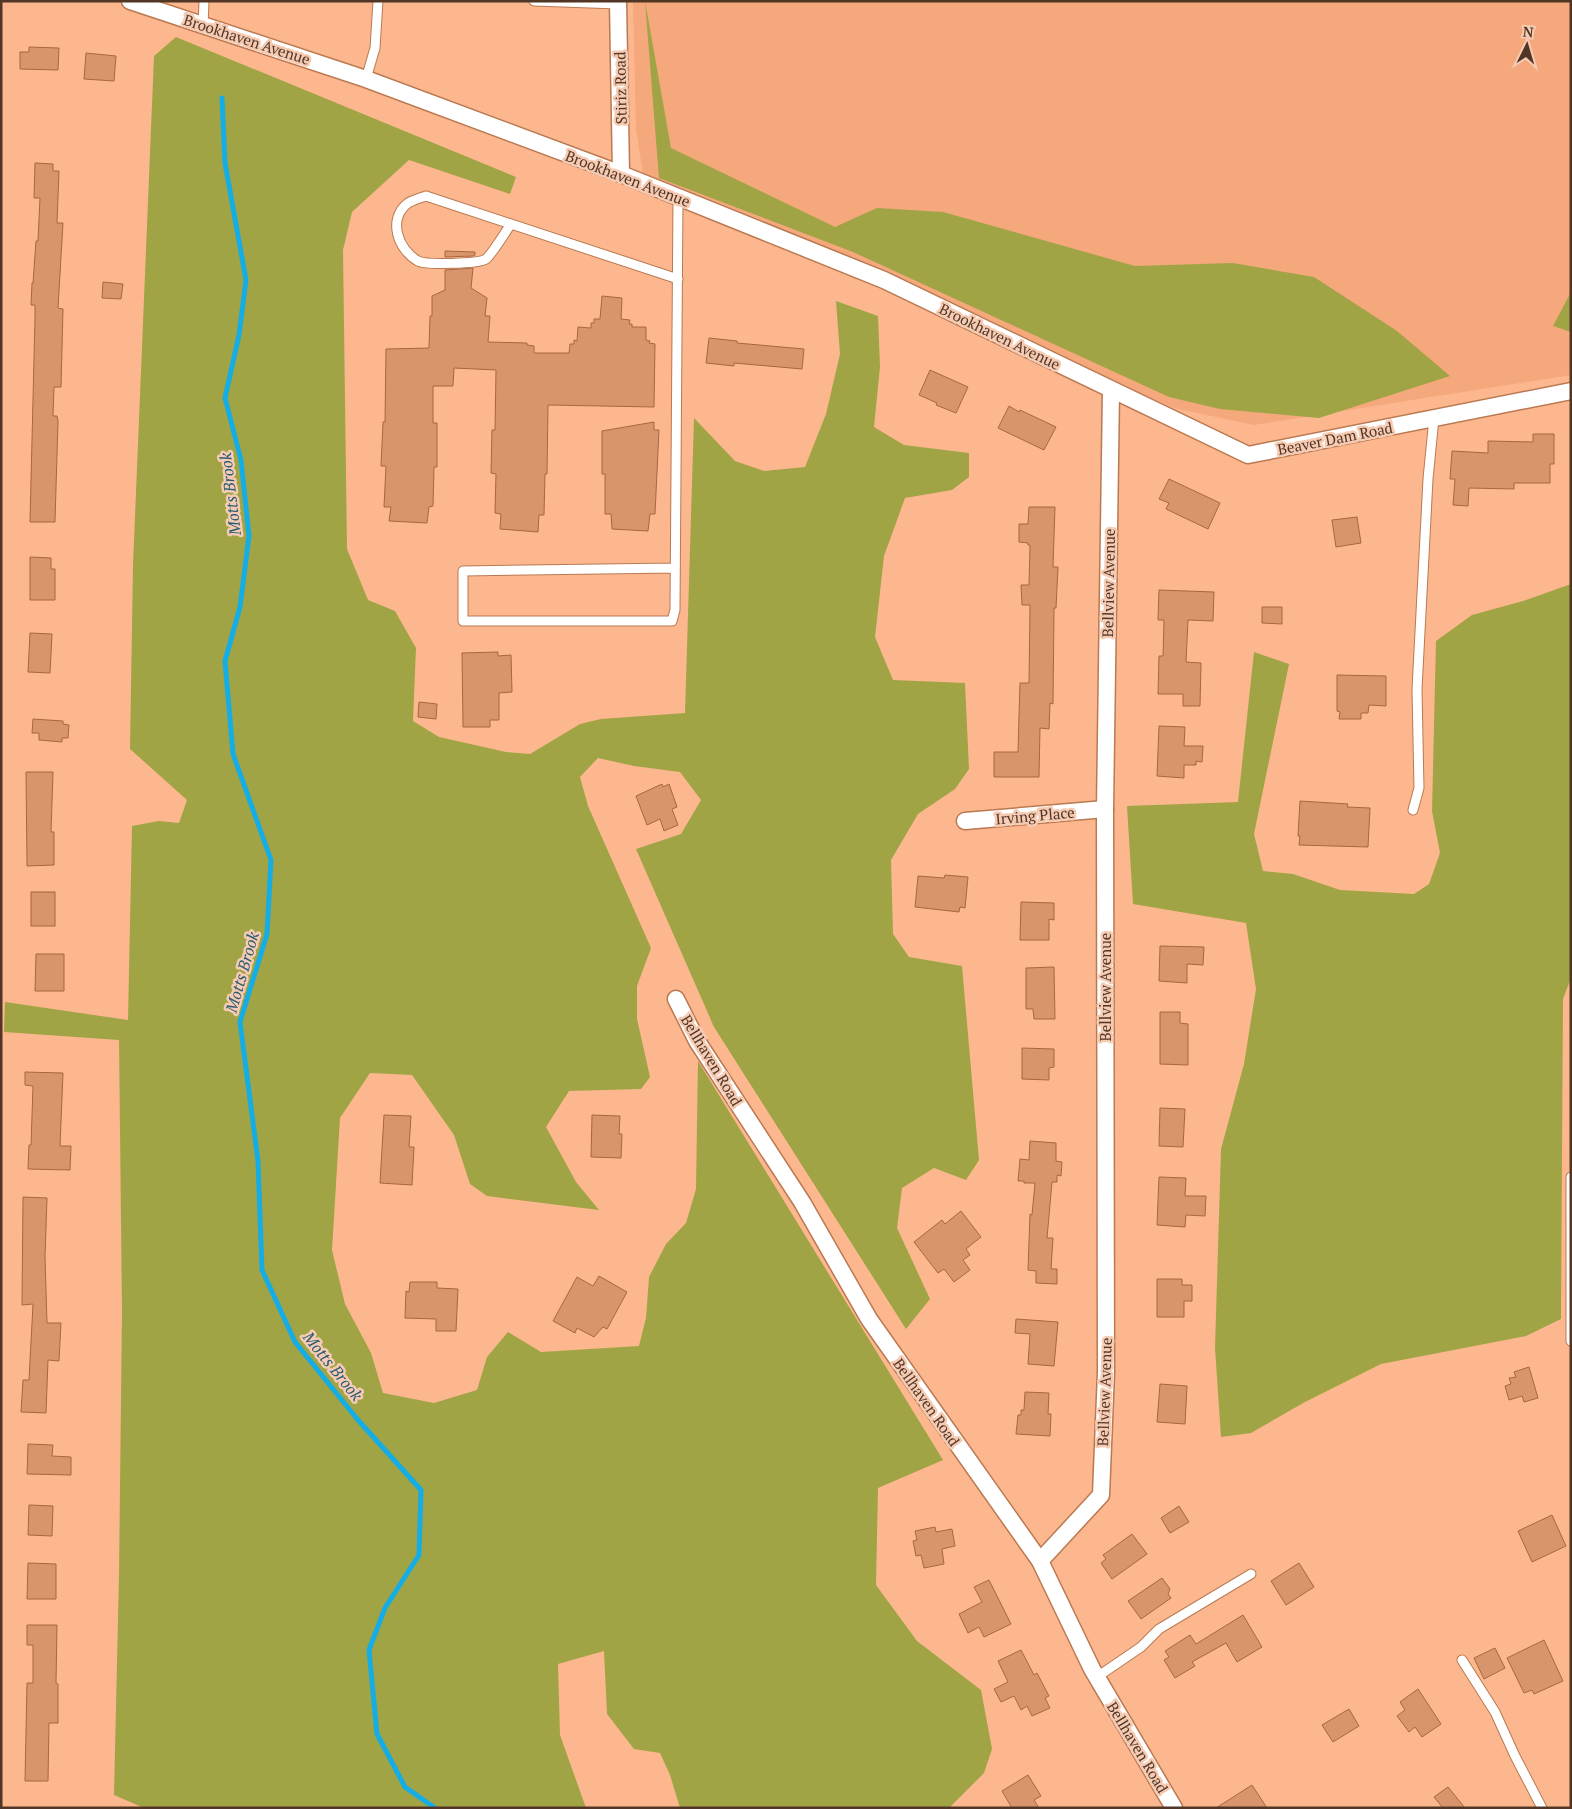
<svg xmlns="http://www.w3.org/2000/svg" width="1572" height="1809" font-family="'PT Serif',serif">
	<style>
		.built { fill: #f4a87b }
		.green { fill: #a0a444 }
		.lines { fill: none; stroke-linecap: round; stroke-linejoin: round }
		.stream { stroke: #15ade6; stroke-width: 5 }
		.building { fill: #d8956d; stroke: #a6673f }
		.service-casing { stroke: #ba7951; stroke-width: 11 }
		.minor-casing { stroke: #ba7951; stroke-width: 19 }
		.service { stroke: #fff; stroke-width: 9 }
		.minor { stroke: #fff; stroke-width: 16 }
		.labels { text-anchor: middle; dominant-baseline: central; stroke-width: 5; stroke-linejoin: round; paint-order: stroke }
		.street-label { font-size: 15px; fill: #523625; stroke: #f6cbb3 }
		.water-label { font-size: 16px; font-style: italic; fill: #275b73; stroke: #f6cbb3 }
	</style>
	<rect width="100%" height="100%" fill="#fdb78e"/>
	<polygon class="built" points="633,1 1571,1 1571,375 1254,425 1174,408 643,174 636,129"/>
	<g class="green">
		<polygon points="645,1 671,148 835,227 877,208 943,212 1135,266 1233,263 1314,277 1397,331 1450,376 1319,418 1220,409 1169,397 853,252 659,178"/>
		<polygon points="176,37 516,177 510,194 409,160 352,212 343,250 347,549 368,600 395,611 416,648 413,721 439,737 506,752 530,754 580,724 601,719 685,713 694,418 735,461 764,471 805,467 826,414 840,354 836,301 878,316 880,367 874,427 904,445 969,453 969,477 952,490 905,498 884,556 875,637 893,680 965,683 969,769 955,789 918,814 891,860 893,934 909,957 962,966 979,1160 966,1180 934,1168 902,1188 897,1228 930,1299 906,1329 714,1027 636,849 681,834 701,800 680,772 634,766 598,758 580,777 588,806 651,948 637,986 637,1019 650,1077 641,1089 569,1091 546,1127 576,1182 599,1210 487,1196 470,1184 454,1135 412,1075 370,1073 340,1118 332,1250 345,1304 371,1353 383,1393 434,1403 477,1390 487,1357 508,1332 541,1352 639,1346 646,1318 649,1277 666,1244 686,1223 696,1189 698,1061 943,1460 878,1488 876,1585 917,1641 981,1690 992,1749 984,1773 949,1808 680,1808 670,1775 660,1753 634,1749 607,1714 604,1651 558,1664 560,1735 586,1808 144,1808 114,1795 119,1574 122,1311 119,1040 4,1032 5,1002 128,1020 132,826 159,821 179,823 187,800 130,749 133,565 154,56"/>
		<polygon points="1571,292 1571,332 1553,326"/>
		<polygon points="1571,584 1571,978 1563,999 1561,1319 1526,1336 1381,1364 1305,1402 1251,1433 1221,1437 1215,1348 1221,1149 1244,1064 1256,989 1246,923 1133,904 1127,806 1238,802 1254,652 1289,664 1254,834 1263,871 1293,874 1340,890 1414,894 1429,884 1440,853 1432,811 1436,641 1472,615 1523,601"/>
	</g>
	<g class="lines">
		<polyline class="stream" points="222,98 225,163 246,280 239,335 225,398 241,460 249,536 240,607 225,661 233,754 271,860 267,934 240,1022 258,1161 262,1270 295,1342 358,1420 421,1490 419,1555 385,1608 369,1650 377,1734 405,1787 435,1808"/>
	</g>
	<g class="building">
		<polygon points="29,47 59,48 58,70 20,69 20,52 29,52"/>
		<polygon points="86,53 116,56 114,81 84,79"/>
		<polygon points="35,163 53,164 53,171 59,171 57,223 63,223 58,308 63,309 61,387 54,387 53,416 57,416 58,421 55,522 30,522 35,318 35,305 31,305 32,283 33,283 36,241 38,241 40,198 34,198"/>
		<polygon points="445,251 475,252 475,255 473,256 445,257"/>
		<polygon points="473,268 471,288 487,298 485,316 490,316 488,342 527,343 527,345 534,346 534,353 569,353 570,344 574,344 574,340 577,341 578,327 591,328 591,323 594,323 594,319 600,319 602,296 622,298 621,319 630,320 629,324 632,324 632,327 646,327 646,340 650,341 649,343 655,344 654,407 548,405 547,474 545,474 544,515 539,515 538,532 500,529 501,514 495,513 496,474 491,473 492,430 495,430 496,370 454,368 453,386 433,386 433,423 437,423 437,467 434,467 433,506 429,507 427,523 389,521 391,507 384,507 386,466 381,466 383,422 385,422 386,349 429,348 430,316 432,316 432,296 445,290 445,270"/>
		<polygon points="103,282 123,284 121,299 102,298"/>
		<polygon points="709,338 737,341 737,343 804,349 802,369 734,363 734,366 706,363"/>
		<polygon points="930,370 968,387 956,413 936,405 937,403 919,395"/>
		<polygon points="1009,406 1019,412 1020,410 1056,427 1044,450 998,428"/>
		<polygon points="654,422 654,430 659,430 655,514 650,514 648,531 612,529 611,514 605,514 605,474 602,474 602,431"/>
		<polygon points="1533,434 1554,434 1554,464 1550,464 1550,483 1514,483 1514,489 1469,488 1468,506 1453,505 1455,479 1450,479 1452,451 1488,453 1488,441 1533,442"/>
		<polygon points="1169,479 1220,503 1208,529 1166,509 1169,503 1159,499"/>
		<polygon points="1029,507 1055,507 1053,567 1058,567 1056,608 1054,608 1053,704 1050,703 1049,729 1040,728 1039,777 994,777 994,752 1018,752 1020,683 1029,683 1030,605 1022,605 1021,585 1029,585 1030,545 1028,545 1028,543 1019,542 1019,524 1028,524"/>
		<polygon points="1357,517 1361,543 1336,547 1332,520"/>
		<polygon points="30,557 51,558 51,569 55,569 55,600 30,600"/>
		<polygon points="1159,590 1214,592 1213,621 1188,620 1186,662 1201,663 1200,706 1183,706 1183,694 1158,694 1159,656 1163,656 1164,620 1158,620"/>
		<polygon points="1262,607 1282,607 1282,624 1262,623"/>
		<polygon points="30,633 52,634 50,673 28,672"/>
		<polygon points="498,652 498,656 511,655 512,692 499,693 499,720 490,720 490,727 463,727 462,653"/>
		<polygon points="1337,675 1386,676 1386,706 1369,705 1368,713 1361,713 1361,719 1339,719 1340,712 1337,711"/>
		<polygon points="419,702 437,704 436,719 418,717"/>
		<polygon points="33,719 63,721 63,724 69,725 68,738 62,738 62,742 39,740 39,733 32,733"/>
		<polygon points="1159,726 1185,727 1184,746 1203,746 1202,762 1196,761 1196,765 1184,765 1184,778 1157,776"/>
		<polygon points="26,772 53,772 51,832 54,832 54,865 27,866"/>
		<polygon points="662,784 663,787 669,784 677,807 672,809 678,825 664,831 660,819 647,825 636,796"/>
		<polygon points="1300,801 1348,804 1347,807 1370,808 1368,847 1299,845 1300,836 1298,836"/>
		<polygon points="945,875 968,877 965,908 960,907 959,912 915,907 918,876 944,878"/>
		<rect x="31" y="892" width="24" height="34"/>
		<polygon points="1021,902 1054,903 1054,920 1049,919 1049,940 1020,940"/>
		<polygon points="1160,946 1204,947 1203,965 1187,964 1187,983 1159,981"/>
		<polygon points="36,954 64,954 64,991 35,991"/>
		<polygon points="1054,967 1055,1019 1034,1019 1033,1009 1026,1009 1026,968"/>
		<polygon points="1160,1012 1180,1012 1180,1023 1188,1024 1188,1065 1160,1064"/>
		<polygon points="1022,1048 1054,1049 1054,1067 1049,1068 1049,1080 1022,1079"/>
		<polygon points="25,1072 63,1073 60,1146 71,1146 70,1170 28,1169 29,1145 31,1145 33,1086 25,1085"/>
		<polygon points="1160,1108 1185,1109 1183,1147 1159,1146"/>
		<polygon points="384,1115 411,1116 409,1147 414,1147 412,1185 380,1183"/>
		<polygon points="592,1115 620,1116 619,1134 622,1134 621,1158 591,1157"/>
		<polygon points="1030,1141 1056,1143 1056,1161 1062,1162 1061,1176 1057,1175 1057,1182 1052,1182 1047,1238 1053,1238 1051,1269 1057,1269 1057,1284 1036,1283 1036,1271 1028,1270 1030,1214 1032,1215 1035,1183 1024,1183 1024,1181 1018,1181 1020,1159 1029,1160"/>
		<polygon points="1159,1177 1186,1178 1185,1196 1206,1196 1205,1216 1186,1215 1185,1227 1157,1225"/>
		<polygon points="23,1197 47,1198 45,1257 47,1323 61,1323 59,1361 48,1360 46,1413 21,1412 23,1380 29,1380 33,1304 22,1305"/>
		<polygon points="961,1211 981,1237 966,1249 970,1255 963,1260 970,1270 954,1282 944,1269 938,1273 914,1242 942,1220 945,1224"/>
		<polygon points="599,1276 627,1292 607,1329 603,1327 594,1337 577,1328 575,1333 553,1321 577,1277 593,1286"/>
		<polygon points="1157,1279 1182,1279 1182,1285 1192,1285 1192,1301 1184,1301 1184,1317 1157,1317"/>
		<polygon points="410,1282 437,1282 437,1288 458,1289 456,1331 436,1331 436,1319 405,1318 406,1291 409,1292"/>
		<polygon points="1016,1319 1058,1322 1054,1366 1028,1364 1030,1334 1015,1333"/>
		<polygon points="1529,1367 1538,1398 1524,1402 1522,1396 1509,1400 1505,1386 1511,1384 1509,1378 1516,1377 1514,1372"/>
		<polygon points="1160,1384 1187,1386 1185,1424 1157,1422"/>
		<polygon points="1025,1392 1049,1393 1048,1414 1051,1414 1050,1436 1016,1434 1018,1415 1021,1415 1021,1410 1024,1410"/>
		<polygon points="28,1444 53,1445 52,1456 71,1457 71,1475 27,1474"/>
		<polygon points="29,1505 53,1506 52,1536 28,1535"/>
		<polygon points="1179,1506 1189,1522 1170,1533 1161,1518"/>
		<polygon points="1552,1515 1566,1546 1532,1562 1518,1531"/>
		<polygon points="935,1527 936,1532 952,1529 955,1546 942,1549 944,1564 924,1568 921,1555 916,1556 913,1541 917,1540 915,1531"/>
		<polygon points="1132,1534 1147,1554 1112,1579 1101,1563 1106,1559 1103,1555"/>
		<polygon points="28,1563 56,1564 56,1599 27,1599"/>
		<polygon points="1299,1563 1314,1587 1286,1605 1271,1581"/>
		<polygon points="1162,1578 1170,1589 1168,1594 1171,1598 1141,1619 1128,1601"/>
		<polygon points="989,1580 1011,1624 984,1637 979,1627 968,1633 959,1614 982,1602 974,1587"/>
		<polygon points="1243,1615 1262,1647 1237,1662 1226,1643 1192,1662 1195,1666 1175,1678 1164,1660 1169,1657 1165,1651 1190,1635 1196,1644"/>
		<polygon points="27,1625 57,1625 56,1683 58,1684 58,1723 49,1723 48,1781 25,1781 27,1683 33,1683 33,1645 27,1645"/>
		<polygon points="1544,1640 1563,1681 1534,1694 1532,1690 1524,1693 1507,1658"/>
		<polygon points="1495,1648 1505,1668 1484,1679 1474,1658"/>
		<polygon points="1021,1650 1034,1675 1037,1673 1049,1696 1045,1698 1050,1708 1032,1716 1027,1706 1021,1710 1014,1696 1001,1702 994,1689 1008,1682 998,1661"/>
		<polygon points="1418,1689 1441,1724 1422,1737 1415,1727 1409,1732 1397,1716 1405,1710 1400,1702"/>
		<polygon points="1349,1709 1359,1726 1333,1742 1322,1725"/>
		<polygon points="1028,1775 1041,1796 1034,1800 1039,1808 1012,1808 1002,1791"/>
		<polygon points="1252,1785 1267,1808 1216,1808"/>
		<polygon points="1448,1787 1465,1808 1443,1808 1434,1797"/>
	</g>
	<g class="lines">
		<defs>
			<g id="service">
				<polyline points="534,1 618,4"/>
				<polyline points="203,25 204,1"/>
				<polyline points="366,79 375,48 378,1"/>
				<path d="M 511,224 C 506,231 492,254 486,259 C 479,264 425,265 418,261 C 398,250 387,219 408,203 C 413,200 420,198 426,196 L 678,279"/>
				<polyline points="675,568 463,571 463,621 672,621 675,610 678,197"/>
				<polyline points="1413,810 1419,788 1417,689 1428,479 1434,418"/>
				<polyline points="1571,1177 1571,1341"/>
				<polyline points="1462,1660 1495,1712 1515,1756 1542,1808"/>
				<polyline points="1097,1677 1141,1647 1159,1629 1251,1574"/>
			</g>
			<g id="minor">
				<polyline points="130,1 366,79 621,174 884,280 1248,455 1571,391"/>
				<polyline points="618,1 621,174"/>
				<polyline points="965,821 1105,809"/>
				<polyline points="676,999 697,1041 802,1202 869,1319 1040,1561 1092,1669 1174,1808"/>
				<polyline points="1040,1561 1101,1495 1106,1372 1105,809 1111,390"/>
			</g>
		</defs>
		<use href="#service" class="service-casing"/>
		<use href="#minor" class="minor-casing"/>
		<use href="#service" class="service"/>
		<use href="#minor" class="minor"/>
	</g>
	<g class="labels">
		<g class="street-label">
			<text transform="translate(247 39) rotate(18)">Brookhaven Avenue</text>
			<text transform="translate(620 88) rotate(-91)">Stiriz Road</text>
			<text transform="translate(628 178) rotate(21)">Brookhaven Avenue</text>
			<text transform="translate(1000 336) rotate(26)">Brookhaven Avenue</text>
			<text transform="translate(1335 438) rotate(-11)">Beaver Dam Road</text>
			<text transform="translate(1108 583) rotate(-89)">Bellview Avenue</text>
			<text transform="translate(1035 815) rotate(-5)">Irving Place</text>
			<text transform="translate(1105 987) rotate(-90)">Bellview Avenue</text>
			<text transform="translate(712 1060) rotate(59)">Bellhaven Road</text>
			<text transform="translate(1104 1392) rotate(-88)">Bellview Avenue</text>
			<text transform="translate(927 1402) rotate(55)">Bellhaven Road</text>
			<text transform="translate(1138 1747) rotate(59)">Bellhaven Road</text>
		</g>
		<g class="water-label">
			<text transform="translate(230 494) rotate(-97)">Motts Brook</text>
			<text transform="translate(242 972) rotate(-74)">Motts Brook</text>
			<text transform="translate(333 1366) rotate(51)">Motts Brook</text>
		</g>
	</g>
	<rect width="1572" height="1809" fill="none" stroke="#523625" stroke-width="5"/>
	<g transform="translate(1527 45) rotate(5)" stroke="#f6cbb3" stroke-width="4" paint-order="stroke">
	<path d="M0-4L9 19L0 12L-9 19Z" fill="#523625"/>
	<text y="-8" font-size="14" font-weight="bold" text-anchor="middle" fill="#523625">N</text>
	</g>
</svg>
